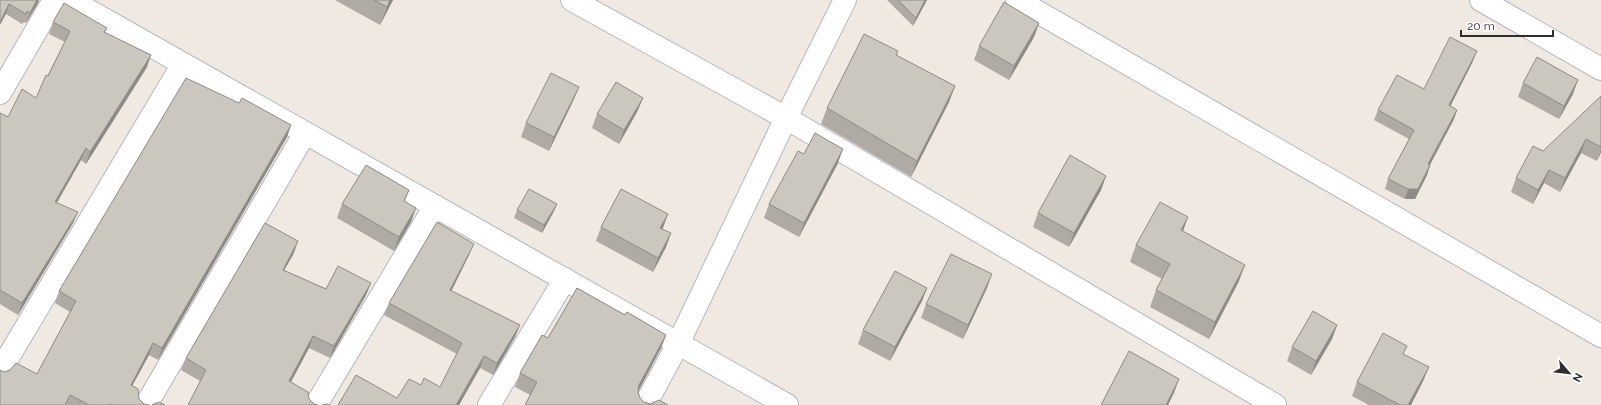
<svg xmlns="http://www.w3.org/2000/svg" width="1601" height="405" font-family="Raleway,sans-serif">
	<style>
		.lines { fill: none; stroke-linecap: round; stroke-linejoin: round }
		.minor-casing { stroke: #b4b7c1; stroke-width: 24 }
		.minor { stroke: #fff; stroke-width: 22 }
		.wall { fill: #afaba4 }
		.shaded-wall { fill: #8e8b86 }
		.building { fill: #cbc7bf; stroke: #8e8b86 }
	</style>
	<rect width="100%" height="100%" fill="#efe9e1"/>
	<g class="lines">
		<defs>
			<g id="minor">
				<polyline points="70,0 787,405"/>
				<polyline points="572,0 786,118 1275,405"/>
				<polyline points="1017,0 1601,336"/>
				<polyline points="1481,0 1601,69"/>
				<polyline points="0,93 54,0"/>
				<polyline points="0,371 183,64"/>
				<polyline points="146,405 305,133"/>
				<polyline points="316,405 435,206"/>
				<polyline points="489,405 565,279"/>
				<polyline points="645,405 678,344 786,118 845,0"/>
			</g>
		</defs>
		<use href="#minor" class="minor-casing"/>
		<use href="#minor" class="minor"/>
	</g>
	<g class="wall">
		<polygon points="0,0 38,3 26,23 24,22 22,24 6,14"/>
		<polygon points="335,0 393,0 380,25"/>
		<polygon points="887,0 927,0 913,26"/>
		<polygon points="53,22 107,28 105,32 147,67 86,164 81,160 57,203 73,223 18,315 0,304 0,113 8,117 36,98 65,42 49,34"/>
		<polygon points="1039,23 1034,37 1009,80 974,60 979,46"/>
		<polygon points="898,51 896,55 955,86 949,102 911,177 821,124 827,108"/>
		<polygon points="1473,61 1450,106 1457,110 1454,119 1430,165 1427,175 1415,199 1405,199 1385,189 1388,179 1409,139 1374,120 1378,110 1424,89"/>
		<polygon points="1523,83 1573,94 1559,119 1518,97"/>
		<polygon points="579,87 573,101 549,151 521,137 526,123"/>
		<polygon points="1601,96 1601,152 1597,161 1581,153 1560,192 1544,183 1533,204 1511,192 1516,178"/>
		<polygon points="643,98 637,112 619,144 592,128 597,114"/>
		<polygon points="239,103 291,125 287,137 158,360 149,355 132,386 139,399 144,404 149,405 0,405 4,372 37,374 70,312 55,303 59,291"/>
		<polygon points="804,154 838,163 799,237 764,218 769,204"/>
		<polygon points="1106,176 1101,190 1069,247 1033,227 1038,213"/>
		<polygon points="409,190 405,201 411,222 394,251 337,218 342,204"/>
		<polygon points="557,204 554,211 542,233 514,218 517,210"/>
		<polygon points="601,227 671,233 666,247 653,272 596,241"/>
		<polygon points="1183,231 1239,281 1209,339 1150,307 1156,290 1162,279 1130,262 1136,245"/>
		<polygon points="294,253 284,270 326,289 371,283 366,295 330,358 309,348 291,382 314,404 200,381 181,370 186,358"/>
		<polygon points="469,255 451,291 520,325 515,337 493,375 480,368 459,405 397,398 421,385 440,387 457,354 384,315 389,303"/>
		<polygon points="577,288 625,315 627,312 666,335 661,348 638,392 640,398 644,402 650,404 659,400 668,405 525,405 530,395 515,387 520,373 542,335 548,338"/>
		<polygon points="927,288 922,301 890,361 858,344 863,330"/>
		<polygon points="987,288 963,339 921,318 926,304"/>
		<polygon points="1337,325 1332,339 1311,375 1287,361 1292,347"/>
		<polygon points="1404,355 1429,367 1423,381 1411,405 1369,405 1352,396 1357,382"/>
	</g>
	<g class="shaded-wall">
		<polygon points="37,0 39,0 38,3 26,23 30,13"/>
		<polygon points="390,0 393,0 380,25 387,7"/>
		<polygon points="925,0 927,0 913,26 916,18"/>
		<polygon points="9,4 6,14 0,25 0,22"/>
		<polygon points="1039,23 1034,37 1009,80 1014,66"/>
		<polygon points="1477,51 1473,61 1446,115 1449,105"/>
		<polygon points="151,55 147,67 86,164 90,152"/>
		<polygon points="1578,80 1573,94 1559,119 1564,106"/>
		<polygon points="955,86 949,102 911,177 917,161"/>
		<polygon points="579,87 573,101 549,151 554,137"/>
		<polygon points="643,98 637,112 619,144 624,130"/>
		<polygon points="1457,110 1454,119 1425,174 1428,164"/>
		<polygon points="291,125 287,137 158,360 162,348"/>
		<polygon points="1586,139 1581,153 1560,192 1565,178"/>
		<polygon points="86,148 81,160 50,214 55,202"/>
		<polygon points="843,149 838,163 799,237 804,223"/>
		<polygon points="1601,149 1601,152 1597,161"/>
		<polygon points="1430,165 1427,175 1415,199 1405,199 1408,189"/>
		<polygon points="1549,170 1544,183 1533,204 1538,190"/>
		<polygon points="1106,176 1101,190 1069,247 1074,233"/>
		<polygon points="557,204 554,211 542,233 544,225"/>
		<polygon points="416,208 411,222 394,251 399,237"/>
		<polygon points="78,212 73,223 18,315 22,303"/>
		<polygon points="668,214 663,228 655,242 660,228"/>
		<polygon points="1188,217 1182,234 1181,230"/>
		<polygon points="671,233 666,247 653,272 658,258"/>
		<polygon points="298,241 294,253 278,281 283,270"/>
		<polygon points="474,244 469,255 446,302 450,290"/>
		<polygon points="1245,265 1239,281 1209,339 1215,322"/>
		<polygon points="992,274 987,288 963,339 968,325"/>
		<polygon points="371,283 366,295 330,358 334,346"/>
		<polygon points="927,288 922,301 890,361 895,347"/>
		<polygon points="520,325 515,337 493,375 497,363"/>
		<polygon points="1337,325 1332,339 1311,375 1316,361"/>
		<polygon points="666,335 661,348 634,399 639,385"/>
		<polygon points="313,336 309,348 285,393 289,381"/>
		<polygon points="153,343 149,355 126,397 131,385"/>
		<polygon points="484,356 480,368 459,405 456,405"/>
		<polygon points="1429,367 1423,381 1411,405 1408,405"/>
		<polygon points="1179,379 1174,393 1168,405 1166,405"/>
	</g>
	<g class="building">
		<polygon points="0,0 37,0 30,13 27,11 26,14 9,4 0,22"/>
		<polygon points="374,0 390,0 387,7"/>
		<polygon points="898,0 925,0 916,18"/>
		<polygon points="1004,2 1039,23 1014,66 979,46"/>
		<polygon points="64,3 107,28 104,32 151,55 90,152 86,148 55,202 78,212 22,303 0,290 0,113 8,117 22,89 36,98 46,75 48,76 70,31 53,22"/>
		<polygon points="864,34 898,51 896,55 955,86 917,161 827,108"/>
		<polygon points="1450,37 1477,51 1449,105 1457,110 1428,164 1430,165 1418,189 1408,189 1388,179 1414,130 1378,110 1397,75 1424,89"/>
		<polygon points="1537,57 1578,80 1564,106 1523,83"/>
		<polygon points="551,73 579,87 554,137 526,123"/>
		<polygon points="186,78 239,103 242,98 291,125 162,348 153,343 131,385 138,389 139,399 144,404 149,405 113,405 111,404 110,405 89,405 70,395 65,405 0,405 0,370 4,372 10,370 16,363 37,374 76,301 59,291"/>
		<polygon points="616,82 643,98 624,130 597,114"/>
		<polygon points="1601,96 1601,147 1586,139 1565,178 1549,170 1538,190 1516,178 1533,146 1543,151"/>
		<polygon points="815,133 843,149 804,223 769,204 798,151 804,154"/>
		<polygon points="1070,155 1106,176 1074,233 1038,213"/>
		<polygon points="366,165 409,190 404,201 416,208 399,237 342,204"/>
		<polygon points="529,189 557,204 544,225 517,210"/>
		<polygon points="621,189 668,214 660,228 671,233 658,258 601,227"/>
		<polygon points="1160,202 1188,217 1181,230 1245,265 1215,322 1156,290 1170,264 1136,245"/>
		<polygon points="437,222 474,244 450,290 520,325 497,363 484,356 456,405 338,405 356,375 397,398 409,379 421,385 424,378 440,387 462,343 389,303"/>
		<polygon points="265,223 298,241 283,270 326,289 338,266 371,283 334,346 313,336 289,381 308,392 309,399 314,404 318,405 188,405 206,370 186,358"/>
		<polygon points="951,254 992,274 968,325 926,304"/>
		<polygon points="895,271 927,288 895,347 863,330"/>
		<polygon points="577,288 625,315 627,312 666,335 639,385 638,392 640,398 644,402 650,404 659,400 668,405 525,405 537,382 520,373 542,335 548,338"/>
		<polygon points="1313,311 1337,325 1316,361 1292,347"/>
		<polygon points="1383,333 1407,346 1403,354 1429,367 1408,405 1400,405 1357,382"/>
		<polygon points="1129,351 1179,379 1166,405 1101,405"/>
		<polygon points="159,402 165,405 152,405"/>
		<polygon points="327,404 330,405 322,405"/>
	</g>
	<g transform="translate(1569 373) rotate(118)" stroke="#ffffff" stroke-width="3" paint-order="stroke">
	<path d="M0-3L7 15L0 10L-7 15Z" fill="#2e2e2e"/>
	<text y="-6" font-size="11" font-weight="bold" text-anchor="middle" fill="#2e2e2e">N</text>
	</g>
	<path d="M1461 30v6h92v-6" fill="none" stroke="#2e2e2e" stroke-width="2"/>
	<text x="1467" y="30" font-size="12" fill="#2e2e2e" stroke="#ffffff" stroke-width="3" paint-order="stroke">20 m</text>
</svg>
